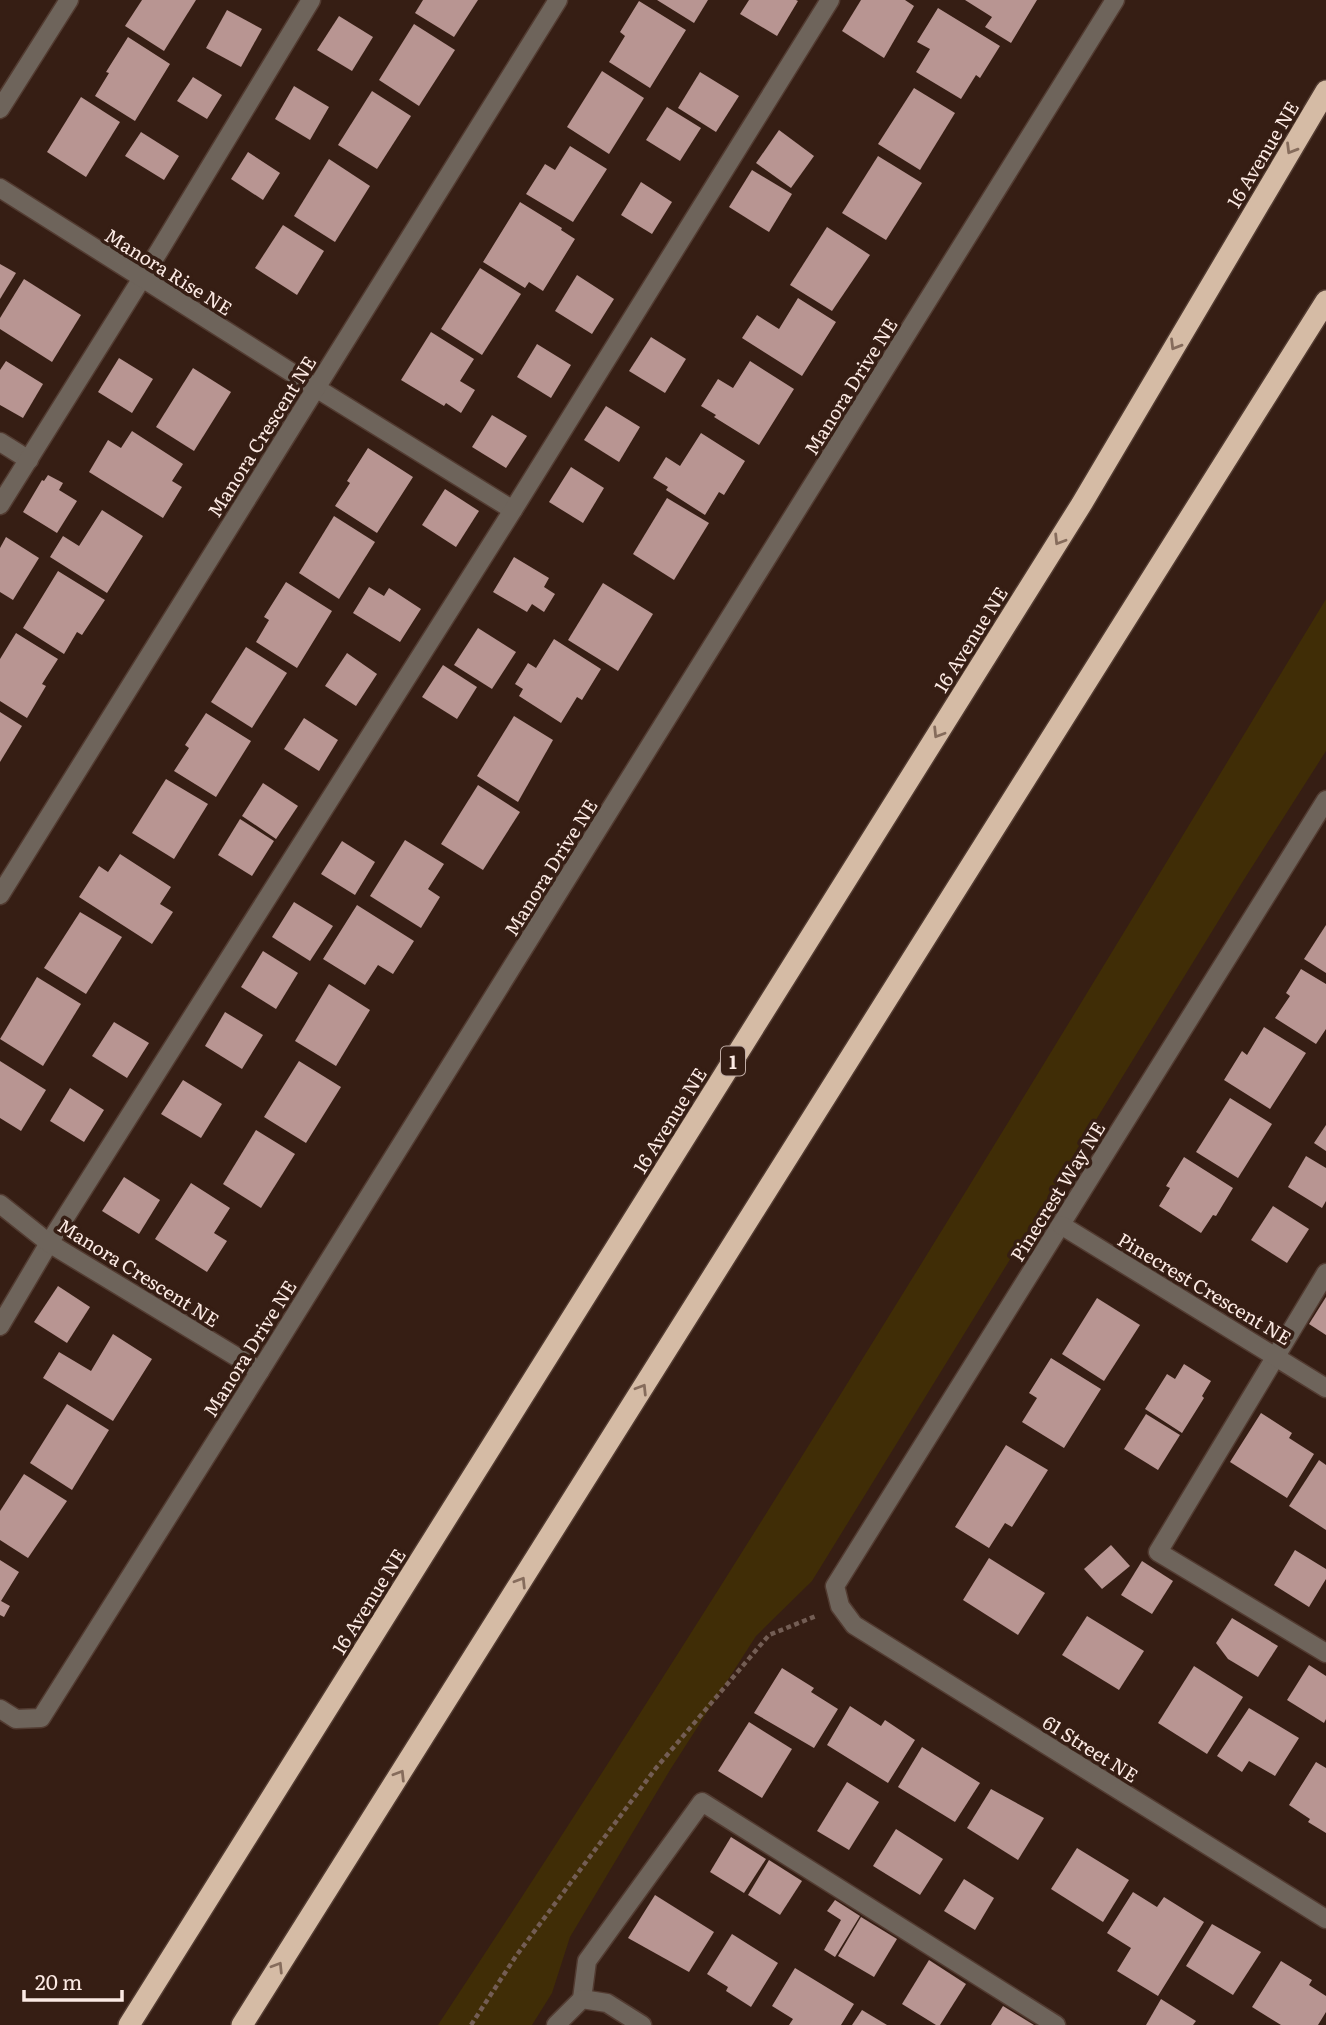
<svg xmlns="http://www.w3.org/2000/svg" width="1326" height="2025" font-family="Literata,serif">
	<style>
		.green { fill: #402d06 }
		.building { fill: #b89592 }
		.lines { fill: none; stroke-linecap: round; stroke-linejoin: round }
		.lane-casing { stroke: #523b31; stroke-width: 21 }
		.street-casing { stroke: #523b31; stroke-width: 21 }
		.highway-casing { stroke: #523b31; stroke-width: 24 }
		.path { stroke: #735d54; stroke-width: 4.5; stroke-dasharray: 5 3.5; stroke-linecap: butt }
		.lane { stroke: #6e645b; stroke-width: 18 }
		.street { stroke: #6e645b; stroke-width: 18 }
		.highway { stroke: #d5bba5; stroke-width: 21 }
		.oneway { stroke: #866c5c }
		.labels { text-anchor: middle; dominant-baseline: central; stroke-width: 7; stroke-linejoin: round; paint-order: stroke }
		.shield { fill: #361e14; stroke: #c1ada6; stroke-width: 2 }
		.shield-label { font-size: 18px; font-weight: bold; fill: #fceae4 }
		.street-label { font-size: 19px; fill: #fceae4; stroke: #361e14 }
	</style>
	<rect width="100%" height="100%" fill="#361e14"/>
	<path class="green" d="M 1326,599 L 1326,751 L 1243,881 L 812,1581 L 756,1636 L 670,1770 L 570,1937 L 552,1993 L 532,2025 L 438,2025 C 746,1558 1036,1078 1326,599 Z"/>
	<g class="building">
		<polygon points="142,0 196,0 164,51 125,26"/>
		<polygon points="423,0 478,0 454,37 415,13"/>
		<polygon points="657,0 708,0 694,23"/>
		<polygon points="749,0 796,0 798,1 777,36 740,14"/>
		<polygon points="861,0 905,0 914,6 884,58 842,31"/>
		<polygon points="965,0 1037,0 1011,43 985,27 992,17"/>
		<polygon points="639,1 686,30 650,88 609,62 625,36 620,32"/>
		<polygon points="938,8 1000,46 980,78 976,75 961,99 916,72 930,49 917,42"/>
		<polygon points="227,10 262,29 241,67 206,48"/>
		<polygon points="339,16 373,37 352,71 317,50"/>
		<polygon points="414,24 455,50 419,106 379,80"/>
		<polygon points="128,37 170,64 135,121 95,96 109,73 106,72"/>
		<polygon points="602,71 644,98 609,154 567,127"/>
		<polygon points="700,72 739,96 716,132 678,108"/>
		<polygon points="193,77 222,95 207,119 177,101"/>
		<polygon points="294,86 329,107 310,140 275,119"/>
		<polygon points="914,88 955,113 920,170 878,144"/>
		<polygon points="372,91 411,116 377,169 338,145"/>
		<polygon points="81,97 120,122 86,177 47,152"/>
		<polygon points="667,107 701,128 680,161 646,140"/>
		<polygon points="779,130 814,156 791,188 756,163"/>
		<polygon points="141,132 179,156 164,180 125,156"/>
		<polygon points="570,146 607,169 573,222 526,194 545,164 555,170"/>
		<polygon points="248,152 280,173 263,200 231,179"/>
		<polygon points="878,156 922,183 886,240 842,213"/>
		<polygon points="329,159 370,186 335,242 294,216"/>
		<polygon points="752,170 792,194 769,232 729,207"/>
		<polygon points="641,182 672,202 652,234 621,215"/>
		<polygon points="520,202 562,228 561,230 575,239 543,291 529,282 525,288 483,262"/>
		<polygon points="283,225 324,251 297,295 255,268"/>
		<polygon points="827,227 870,255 832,311 790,285"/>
		<polygon points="0,264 16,273 0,299"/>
		<polygon points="480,268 521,294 482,355 441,329"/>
		<polygon points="577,275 614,299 592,334 555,311"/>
		<polygon points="24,279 81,315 52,362 0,329 0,318"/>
		<polygon points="798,298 836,322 802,376 742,338 757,315 779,329"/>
		<polygon points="431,332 474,359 460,381 475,390 461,413 446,403 444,406 401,380"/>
		<polygon points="651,337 686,359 665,393 629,371"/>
		<polygon points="537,344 571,365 551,398 517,377"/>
		<polygon points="119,358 153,379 132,413 98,392"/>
		<polygon points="6,361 43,384 23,418 0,405 0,370"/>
		<polygon points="750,361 794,389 759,445 714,417 716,415 701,406 718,379 733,388"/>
		<polygon points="193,368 231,392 194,451 156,427"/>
		<polygon points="606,406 640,427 619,462 584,440"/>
		<polygon points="492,415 527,436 506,468 472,447"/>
		<polygon points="132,431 183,464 172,481 182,487 163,518 89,472 108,440 121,448"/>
		<polygon points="701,433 745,461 724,495 719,492 705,515 666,490 668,487 653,478 666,457 680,466"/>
		<polygon points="368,448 413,477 377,533 335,506 350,483 347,481"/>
		<polygon points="571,467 604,488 583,523 549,502"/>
		<polygon points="48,475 63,483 59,490 77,501 57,533 23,512 42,480 44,481"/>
		<polygon points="445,489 479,511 456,547 422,525"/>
		<polygon points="667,498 709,523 674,580 633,554"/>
		<polygon points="102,510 143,536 107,593 50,557 63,536 79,546"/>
		<polygon points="334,516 375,542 339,599 299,573"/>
		<polygon points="6,537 39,558 13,600 0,592 0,548"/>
		<polygon points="514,557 549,578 544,587 555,594 544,612 532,604 527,612 493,592"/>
		<polygon points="58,571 105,600 82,635 77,632 64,654 23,628"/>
		<polygon points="286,582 332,611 297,668 256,642 269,620 264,617"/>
		<polygon points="603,583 653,614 618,671 568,640"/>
		<polygon points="369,587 384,596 389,588 421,609 400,642 353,613"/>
		<polygon points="478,628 516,652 492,689 454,665"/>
		<polygon points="16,633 58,659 42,684 46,686 27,718 0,701 0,659"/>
		<polygon points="554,639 601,669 582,700 577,697 561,723 519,696 523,689 515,684 528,663 536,668"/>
		<polygon points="246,647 287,673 252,728 211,702"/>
		<polygon points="347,653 377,674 356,706 325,686"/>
		<polygon points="443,665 477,687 457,719 422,697"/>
		<polygon points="0,712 22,726 0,762"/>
		<polygon points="206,713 251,741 216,797 174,771 189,748 185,745"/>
		<polygon points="514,716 553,740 518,802 477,776"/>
		<polygon points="304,718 338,740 319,771 284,749"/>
		<polygon points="166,779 208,804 174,859 132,833"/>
		<polygon points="263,783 298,806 276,839 242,816"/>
		<polygon points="478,785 520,812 483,870 441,844"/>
		<polygon points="240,819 274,841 252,876 218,855"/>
		<polygon points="405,840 444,864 428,889 440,897 421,928 370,896"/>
		<polygon points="342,841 375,862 355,895 321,874"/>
		<polygon points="120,854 171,887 160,904 173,912 152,944 79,897 99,866 108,872"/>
		<polygon points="294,902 333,926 310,961 272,937"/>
		<polygon points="357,905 414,941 393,974 378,965 365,985 323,959"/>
		<polygon points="80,912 122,937 86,994 44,968"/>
		<polygon points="1326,925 1326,973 1304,959"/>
		<polygon points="263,951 298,973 276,1009 241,987"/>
		<polygon points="1301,969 1326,984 1326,1029 1316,1044 1275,1018 1290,996 1286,993"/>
		<polygon points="37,977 81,1004 43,1066 0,1039"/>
		<polygon points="329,984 370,1010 336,1066 295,1041"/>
		<polygon points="225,1012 263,1035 242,1069 205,1046"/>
		<polygon points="114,1022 149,1043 127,1078 92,1056"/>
		<polygon points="1264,1027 1306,1053 1270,1109 1224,1080 1242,1051 1247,1055"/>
		<polygon points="0,1061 46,1090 21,1131 0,1118"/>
		<polygon points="299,1061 341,1087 306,1143 264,1117"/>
		<polygon points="183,1080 222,1104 201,1138 161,1114"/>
		<polygon points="70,1088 104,1110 84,1142 50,1121"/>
		<polygon points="1230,1098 1272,1124 1238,1178 1196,1152"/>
		<polygon points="1326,1125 1326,1151 1314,1143"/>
		<polygon points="256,1130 295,1154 261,1208 223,1184"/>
		<polygon points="1306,1156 1326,1168 1326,1201 1322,1208 1288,1187"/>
		<polygon points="1184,1157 1233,1188 1216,1216 1213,1215 1201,1233 1159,1206 1170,1188 1166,1186"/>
		<polygon points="124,1177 160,1200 139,1234 102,1211"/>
		<polygon points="191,1183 230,1208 214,1233 227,1241 207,1272 155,1239"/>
		<polygon points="1273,1206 1309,1229 1287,1263 1251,1240"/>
		<polygon points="58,1286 90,1307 67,1343 34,1322"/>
		<polygon points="1326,1297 1326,1335 1309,1324"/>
		<polygon points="1097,1298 1140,1325 1104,1381 1062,1354"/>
		<polygon points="113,1334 152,1359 113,1421 43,1378 59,1352 91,1371"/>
		<polygon points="1051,1358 1101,1389 1064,1448 1022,1422 1037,1398 1029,1393"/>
		<polygon points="1184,1364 1211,1381 1202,1396 1204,1398 1182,1433 1145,1409 1167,1374 1175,1379"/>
		<polygon points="67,1404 109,1430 72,1490 30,1463"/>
		<polygon points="1261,1413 1292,1433 1289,1438 1314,1454 1287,1498 1230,1462"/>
		<polygon points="1146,1414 1180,1435 1158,1470 1124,1449"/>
		<polygon points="1006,1445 1048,1470 1012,1527 1005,1523 989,1548 955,1527"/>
		<polygon points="1319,1460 1326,1465 1326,1530 1289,1506"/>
		<polygon points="24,1474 67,1501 28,1558 0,1540 0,1511"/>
		<polygon points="1111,1545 1130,1566 1102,1589 1084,1569"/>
		<polygon points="1295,1550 1326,1569 1326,1579 1309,1607 1274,1585"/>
		<polygon points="989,1558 1045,1593 1018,1635 963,1600"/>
		<polygon points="0,1560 19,1572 1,1601 10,1606 4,1617 0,1615"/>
		<polygon points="1142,1561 1173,1581 1152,1614 1121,1595"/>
		<polygon points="1087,1616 1144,1651 1119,1690 1062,1655"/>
		<polygon points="1232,1618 1278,1646 1258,1677 1228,1659 1216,1643"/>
		<polygon points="1309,1665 1326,1676 1326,1719 1324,1723 1287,1700"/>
		<polygon points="1194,1666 1243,1697 1207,1754 1158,1723"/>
		<polygon points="782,1668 814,1688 811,1692 838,1709 814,1748 754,1713"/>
		<polygon points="850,1706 881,1726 885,1720 915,1740 888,1783 827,1745"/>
		<polygon points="1249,1708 1299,1738 1275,1776 1249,1761 1242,1772 1217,1756"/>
		<polygon points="749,1722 792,1749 762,1798 718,1771"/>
		<polygon points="922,1747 980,1783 955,1822 898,1787"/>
		<polygon points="1316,1762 1326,1768 1326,1833 1308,1822 1310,1819 1289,1805"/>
		<polygon points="847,1782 879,1802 849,1850 817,1831"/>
		<polygon points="991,1789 1044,1818 1018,1860 967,1828"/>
		<polygon points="896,1829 943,1859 920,1895 873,1866"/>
		<polygon points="731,1837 766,1859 744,1893 710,1872"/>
		<polygon points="1077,1848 1129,1880 1103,1922 1051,1889"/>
		<polygon points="769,1860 802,1881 780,1915 748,1895"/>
		<polygon points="964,1879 994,1898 975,1930 944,1911"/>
		<polygon points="1133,1892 1157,1907 1164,1897 1204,1922 1158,1996 1117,1971 1131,1948 1107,1933"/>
		<polygon points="655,1895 714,1932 689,1972 628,1938"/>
		<polygon points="835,1900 860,1916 835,1957 824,1950 841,1920 827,1911"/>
		<polygon points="861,1917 897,1939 874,1977 838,1956"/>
		<polygon points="1212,1924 1261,1952 1233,1995 1186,1966"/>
		<polygon points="732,1934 778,1963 751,2007 726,1991 728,1987 707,1974"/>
		<polygon points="929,1960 966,1984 940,2025 936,2025 902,2004"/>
		<polygon points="1281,1961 1312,1980 1309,1985 1326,1996 1326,2012 1318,2025 1281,2025 1252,2007"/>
		<polygon points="795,1968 854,2004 841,2025 789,2025 793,2019 772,2006"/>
		<polygon points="1161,1999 1196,2021 1193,2025 1146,2025"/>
		<polygon points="1003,2006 1034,2025 991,2025"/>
		<polygon points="862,2010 887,2025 852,2025"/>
	</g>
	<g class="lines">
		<defs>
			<g id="lane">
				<polyline points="316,388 513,510"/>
				<polyline points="0,442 29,460"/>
				<polyline points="0,505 159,251 311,0"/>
				<polyline points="1326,1273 1158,1552 1326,1653"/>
				<polyline points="0,1326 49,1243 513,510 830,0"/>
				<polyline points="582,1999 587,1961 702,1802 1056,2025"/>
			</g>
			<g id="street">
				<polyline points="0,109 69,0"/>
				<polyline points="0,188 316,388"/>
				<polyline points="1326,800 835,1586 840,1606 854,1625 1326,1919"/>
				<polyline points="0,895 558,0"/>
				<polyline points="0,1204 49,1243 260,1371"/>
				<polyline points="1061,1225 1326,1388"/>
				<polyline points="0,1709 16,1719 41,1718 260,1371 1115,0"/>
				<polyline points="556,2025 582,1999 607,2003 642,2025"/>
			</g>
			<g id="highway">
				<polyline points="129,2025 1081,505 1326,91"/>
				<polyline points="242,2025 1326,301"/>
			</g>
		</defs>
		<use href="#lane" class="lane-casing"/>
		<use href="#street" class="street-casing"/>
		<use href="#highway" class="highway-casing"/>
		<polyline class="path" points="471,2025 516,1956 656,1768 769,1635 816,1616"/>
		<use href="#lane" class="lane"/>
		<use href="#street" class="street"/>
		<use href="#highway" class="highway"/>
	</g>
	<defs><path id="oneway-chevron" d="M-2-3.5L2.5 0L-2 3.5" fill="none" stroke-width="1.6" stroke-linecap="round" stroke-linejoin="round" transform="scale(1.75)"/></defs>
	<g class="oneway">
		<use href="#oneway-chevron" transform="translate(1291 149) rotate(121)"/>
		<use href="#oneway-chevron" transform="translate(1175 345) rotate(121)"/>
		<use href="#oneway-chevron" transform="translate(1059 540) rotate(122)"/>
		<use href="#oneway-chevron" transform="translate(938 733) rotate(122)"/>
		<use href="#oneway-chevron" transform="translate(642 1389) rotate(-58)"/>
		<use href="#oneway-chevron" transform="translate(521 1582) rotate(-58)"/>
		<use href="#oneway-chevron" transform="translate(400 1775) rotate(-58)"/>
		<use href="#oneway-chevron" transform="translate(278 1967) rotate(-58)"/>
	</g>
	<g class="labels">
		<rect class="shield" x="721" y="1046.5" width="24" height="29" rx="5"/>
		<g class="shield-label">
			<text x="733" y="1061">1</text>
		</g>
		<g class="street-label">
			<text transform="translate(1262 154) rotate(-59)">16 Avenue NE</text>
			<text transform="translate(169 271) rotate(32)">Manora Rise NE</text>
			<text transform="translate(850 386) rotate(-58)">Manora Drive NE</text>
			<text transform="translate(261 436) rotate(-58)">Manora Crescent NE</text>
			<text transform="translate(970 639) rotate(-58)">16 Avenue NE</text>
			<text transform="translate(550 867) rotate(-58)">Manora Drive NE</text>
			<text transform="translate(669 1120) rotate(-58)">16 Avenue NE</text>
			<text transform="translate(1057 1191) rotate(-58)">Pinecrest Way NE</text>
			<text transform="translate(139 1272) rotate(32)">Manora Crescent NE</text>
			<text transform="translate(1205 1288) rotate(31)">Pinecrest Crescent NE</text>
			<text transform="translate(249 1348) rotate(-58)">Manora Drive NE</text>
			<text transform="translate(368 1601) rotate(-58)">16 Avenue NE</text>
			<text transform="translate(1091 1748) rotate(32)">61 Street NE</text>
		</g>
	</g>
	<path d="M24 1990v10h98v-10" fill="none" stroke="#fceae4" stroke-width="3.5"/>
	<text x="35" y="1990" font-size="21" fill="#fceae4" stroke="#361e14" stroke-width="5" paint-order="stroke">20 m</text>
</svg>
